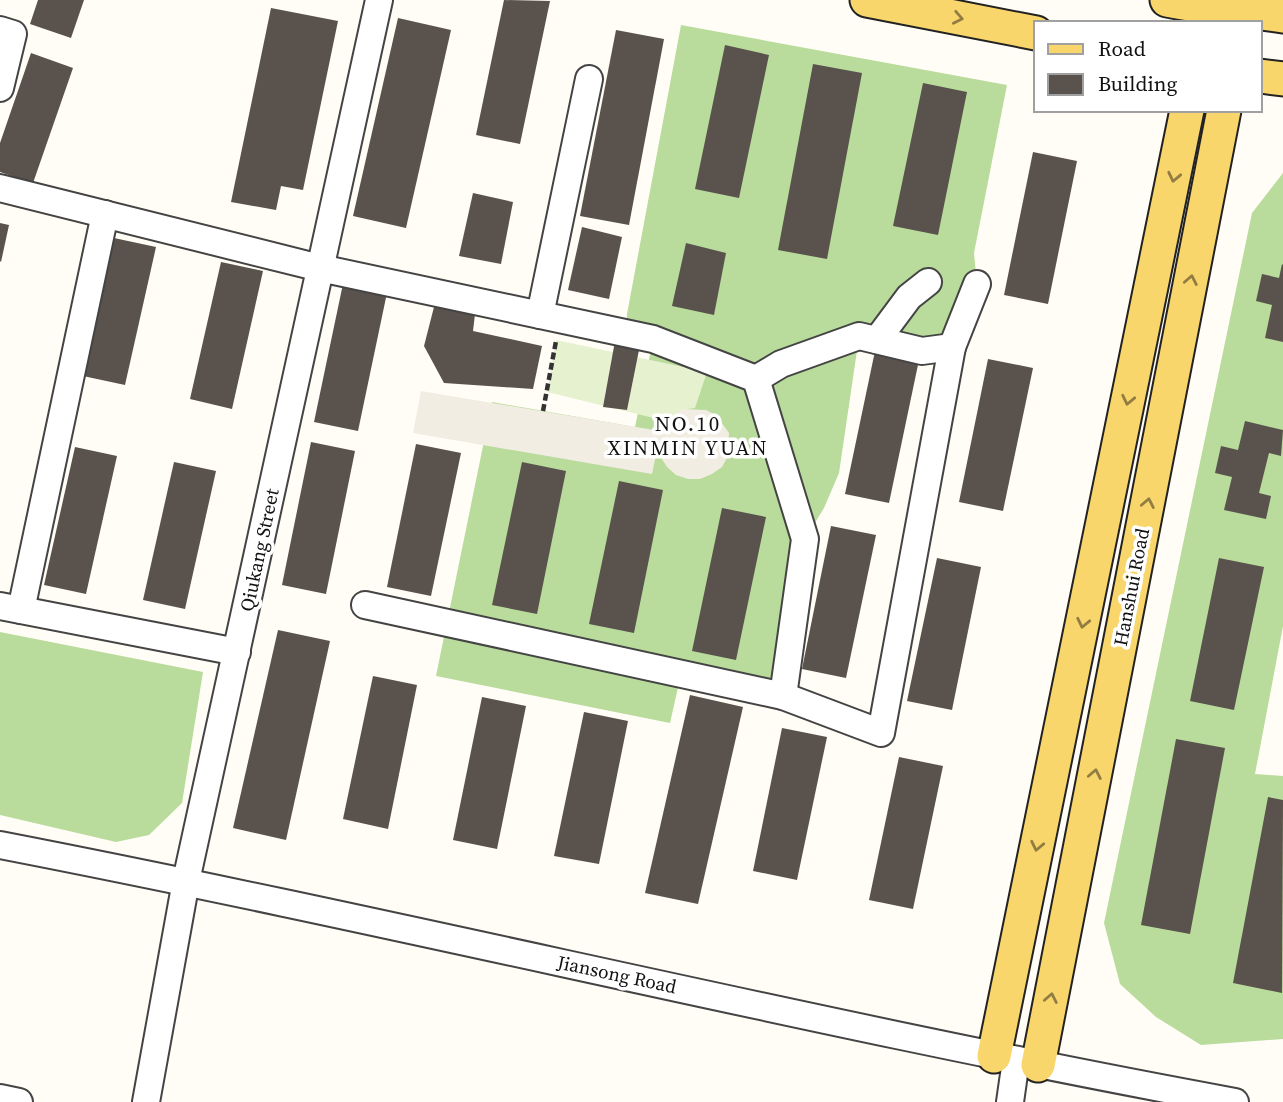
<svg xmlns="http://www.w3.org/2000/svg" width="1283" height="1102" font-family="'Source Serif 4',serif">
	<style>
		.forest { fill: #b9dc9c }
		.pitch { fill: #e6f2cf }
		.plaza { fill: #f1ede2 }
		.building { fill: #5a524d }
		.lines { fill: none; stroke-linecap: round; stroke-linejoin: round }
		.minor-casing { stroke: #444; stroke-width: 30 }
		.major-casing { stroke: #222; stroke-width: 37 }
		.path { stroke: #333; stroke-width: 4.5; stroke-dasharray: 7 3.5; stroke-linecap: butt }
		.minor { stroke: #fff; stroke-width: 26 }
		.major { stroke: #f9d66b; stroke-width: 33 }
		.oneway { stroke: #917d42 }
		.labels { text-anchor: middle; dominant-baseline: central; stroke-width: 7; stroke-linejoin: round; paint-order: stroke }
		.street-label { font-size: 19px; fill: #111; stroke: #fff }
		.neighbourhood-label { font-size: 21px; letter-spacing: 2px; fill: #111; stroke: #fff }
	</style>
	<rect width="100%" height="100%" fill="#fffdf5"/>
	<g class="forest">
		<polygon points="681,25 1007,85 974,253 977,284 952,347 859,337 839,473 824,508 805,539 783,696 681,674 670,723 436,676 492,402 635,427 653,340 626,333 627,314"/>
		<polygon points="1283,173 1283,626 1255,774 1283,776 1283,1039 1201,1045 1156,1017 1120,984 1104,923 1252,213"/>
		<polygon points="0,632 203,672 182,803 149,835 116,842 0,815"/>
	</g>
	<path class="pitch" d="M 556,340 L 707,372 L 695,408 C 683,409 675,413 666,421 L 547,392 Z"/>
	<polygon class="plaza" points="421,391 660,431 674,414 684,409 706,410 716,415 729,433 728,456 722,467 712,474 700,479 688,479 676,475 667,467 660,456 658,445 652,474 413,433"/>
	<g class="building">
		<polygon points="38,0 84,0 71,38 30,24"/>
		<polygon points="504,0 550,1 520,144 476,135"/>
		<polygon points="271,8 338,21 303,190 281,186 276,210 231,202"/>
		<polygon points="398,18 451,30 406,228 353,216"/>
		<polygon points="616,30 664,39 629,225 580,216"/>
		<polygon points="725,45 769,55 739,198 695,189"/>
		<polygon points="31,53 73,68 33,183 0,172 0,143"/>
		<polygon points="813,64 862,73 827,259 778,250"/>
		<polygon points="923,83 967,92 938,235 893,226"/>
		<polygon points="1033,152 1077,161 1048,304 1004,295"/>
		<polygon points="473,193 513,202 501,264 459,256"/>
		<polygon points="0,223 9,225 1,262 0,261"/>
		<polygon points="582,227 622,237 609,299 568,290"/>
		<polygon points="114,238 156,247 125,385 83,376"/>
		<polygon points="686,243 726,253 714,315 672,306"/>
		<polygon points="221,262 263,271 232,409 190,399"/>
		<polygon points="1282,264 1283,265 1283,342 1265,338 1272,305 1256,301 1262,274 1279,278"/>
		<polygon points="344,279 388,288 358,431 314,422"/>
		<polygon points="434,307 475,314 473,331 542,346 533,389 444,383 424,346"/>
		<polygon points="615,341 640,345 627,410 603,407"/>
		<polygon points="875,351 919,360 889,503 845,494"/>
		<polygon points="988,359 1033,368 1003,511 959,502"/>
		<polygon points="1245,421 1283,430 1281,456 1269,453 1259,493 1271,496 1266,519 1224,510 1232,477 1215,473 1221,446 1238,450"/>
		<polygon points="311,442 355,451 326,594 282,585"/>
		<polygon points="416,444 461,453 431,596 387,587"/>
		<polygon points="75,447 117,456 86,594 44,585"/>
		<polygon points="174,462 216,471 185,609 143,600"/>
		<polygon points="522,462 566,471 537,614 492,605"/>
		<polygon points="619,481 663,490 634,633 589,624"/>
		<polygon points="722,508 766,517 736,660 692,651"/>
		<polygon points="831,526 876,535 846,678 802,669"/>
		<polygon points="937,558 981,567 952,710 907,701"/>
		<polygon points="1219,558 1264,567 1234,710 1190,701"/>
		<polygon points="278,630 330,641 286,840 233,828"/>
		<polygon points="373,676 417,685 388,829 343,819"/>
		<polygon points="690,695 743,707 698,904 645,893"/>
		<polygon points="482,697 526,706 497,849 453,840"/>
		<polygon points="584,712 628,721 599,864 554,856"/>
		<polygon points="782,728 827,737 797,880 753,871"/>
		<polygon points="1176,739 1225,748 1190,934 1141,925"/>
		<polygon points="899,757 943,766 913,909 869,900"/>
		<polygon points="1268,797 1283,800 1282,993 1233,983"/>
	</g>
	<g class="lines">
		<defs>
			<g id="minor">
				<polyline points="0,30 13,34 0,88"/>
				<polyline points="0,188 320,268 653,339 756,379 805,539 783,696"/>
				<polyline points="540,315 589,79"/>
				<polyline points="877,340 909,297 928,282"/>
				<polyline points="756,379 781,364 859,336 922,351 952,347 977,284"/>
				<polyline points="365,605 783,696 881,733 952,347"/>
				<polyline points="0,606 237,652"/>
				<polyline points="21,610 105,214"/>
				<path d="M 0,845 C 413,925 821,1026 1235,1102"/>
				<polyline points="0,1098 19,1102"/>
				<polyline points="146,1102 186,881 379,0"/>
				<polyline points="1010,1102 1016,1060"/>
			</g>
			<g id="major">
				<polyline points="867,0 1036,33"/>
				<path d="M 1167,0 C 1206,8 1244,10 1283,16"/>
				<polyline points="1260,76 1283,79"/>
				<polyline points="994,1056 1187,110"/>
				<polyline points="1038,1065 1224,110"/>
			</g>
		</defs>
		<use href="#minor" class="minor-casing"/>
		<use href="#major" class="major-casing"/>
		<polyline class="path" points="543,411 556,341"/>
		<use href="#minor" class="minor"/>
		<use href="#major" class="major"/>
	</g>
	<defs><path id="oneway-chevron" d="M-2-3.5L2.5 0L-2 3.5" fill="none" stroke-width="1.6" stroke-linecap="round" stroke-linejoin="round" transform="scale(1.75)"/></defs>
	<g class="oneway">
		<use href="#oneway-chevron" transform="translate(958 18) rotate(11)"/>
		<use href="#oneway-chevron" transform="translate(1174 177) rotate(102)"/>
		<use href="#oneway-chevron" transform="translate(1191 280) rotate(-79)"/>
		<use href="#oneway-chevron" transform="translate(1128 400) rotate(102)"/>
		<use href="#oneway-chevron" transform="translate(1148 503) rotate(-79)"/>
		<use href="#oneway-chevron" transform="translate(1083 623) rotate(102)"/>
		<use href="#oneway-chevron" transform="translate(1095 774) rotate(-79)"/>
		<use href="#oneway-chevron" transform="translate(1037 846) rotate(102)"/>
		<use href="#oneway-chevron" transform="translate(1051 998) rotate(-79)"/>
	</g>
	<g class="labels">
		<g class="street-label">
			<text transform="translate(259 550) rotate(-78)">Qiukang Street</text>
			<text transform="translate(1131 587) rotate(-79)">Hanshui Road</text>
			<text transform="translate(617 974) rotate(12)">Jiansong Road</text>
		</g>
		<g class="neighbourhood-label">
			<text x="688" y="423">NO.10<tspan x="688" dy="24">XINMIN YUAN</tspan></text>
		</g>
	</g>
	<rect x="1034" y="21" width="228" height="91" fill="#ffffff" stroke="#a0a0a0" stroke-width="2"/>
	<rect x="1048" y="44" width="35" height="10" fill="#f9d66b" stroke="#a0a0a0" stroke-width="2"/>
	<text x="1098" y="56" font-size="21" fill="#111111">Road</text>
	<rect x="1048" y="74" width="35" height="21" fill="#5a524d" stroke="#a0a0a0" stroke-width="2"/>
	<text x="1098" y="91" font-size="21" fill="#111111">Building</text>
</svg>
